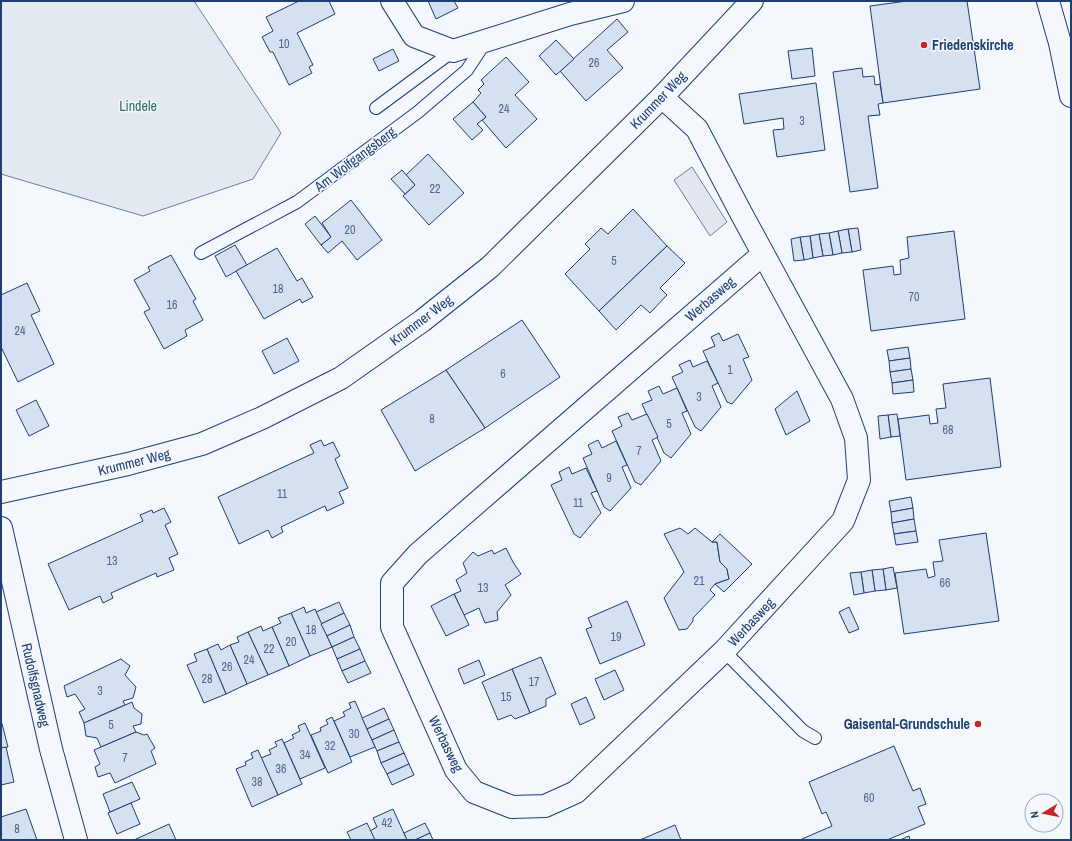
<svg xmlns="http://www.w3.org/2000/svg" width="1072" height="841" font-family="'Archivo Narrow',sans-serif">
	<style>
		.green { fill: #e3e9f0; stroke: #687fa3 }
		.parking { fill: #e3e8f0; stroke: #687fa3 }
		.building { fill: #d5e0f0; stroke: #1d3f73 }
		.lines { fill: none; stroke-linecap: round; stroke-linejoin: round }
		.lane-casing { stroke: #1d3f73; stroke-width: 14 }
		.street-casing { stroke: #1d3f73; stroke-width: 24 }
		.secondary-casing { stroke: #1d3f73; stroke-width: 24 }
		.lane { stroke: #f4f7fb; stroke-width: 12 }
		.street { stroke: #f4f7fb; stroke-width: 22 }
		.secondary { stroke: #f4f7fb; stroke-width: 22 }
		.poi-dot { fill: #c62828; stroke: #f4f7fb; stroke-width: 1.5 }
		.labels { text-anchor: middle; dominant-baseline: central; stroke-width: 3; stroke-linejoin: round; paint-order: stroke }
		.number-label { font-size: 12px; fill: #4b6792 }
		.poi-label { font-size: 14px; font-weight: bold; fill: #1d3f73; stroke: #f4f7fb; text-anchor: start }
		.street-label { font-size: 14px; fill: #1d3f73; stroke: #f4f7fb }
		.park-label { font-size: 14px; fill: #2c6c60; stroke: #f4f7fb }
	</style>
	<rect width="100%" height="100%" fill="#f4f7fb"/>
	<polygon class="green" points="1,1 194,1 281,133 253,179 143,216 1,174"/>
	<polygon class="parking" points="692,167 727,222 710,236 674,180"/>
	<g class="building">
		<polygon points="299,1 329,1 335,14 297,33 313,65 309,67 312,73 289,85 273,52 270,52 262,37 273,31 266,17"/>
		<polygon points="428,1 454,1 458,8 436,19"/>
		<polygon points="907,1 967,1 980,89 883,103 870,6"/>
		<polygon points="617,19 628,32 607,50 623,68 586,101 560,71"/>
		<polygon points="556,40 574,59 556,75 539,56"/>
		<polygon points="812,48 815,76 792,79 788,51"/>
		<polygon points="393,49 399,61 379,71 373,59"/>
		<polygon points="506,57 529,82 515,95 537,119 506,148 482,120 486,117 473,102 481,93 478,90 484,84 481,80"/>
		<polygon points="862,68 863,77 874,76 875,85 880,84 883,103 878,104 880,115 868,116 878,188 850,192 833,72"/>
		<polygon points="816,83 825,150 777,157 773,130 784,129 783,118 744,124 739,94"/>
		<polygon points="473,102 486,117 477,124 483,130 472,140 453,119"/>
		<polygon points="428,154 464,193 429,225 403,196 415,185 406,175"/>
		<polygon points="402,170 415,185 405,194 391,179"/>
		<polygon points="351,200 382,240 357,260 342,241 328,253 321,245 331,237 322,223"/>
		<polygon points="633,209 667,246 599,311 565,274 590,249 585,244 601,228 608,234"/>
		<polygon points="315,216 331,237 321,245 305,224"/>
		<polygon points="858,228 861,250 852,252 848,229"/>
		<polygon points="848,229 852,252 842,253 838,231"/>
		<polygon points="838,231 842,253 833,255 829,233"/>
		<polygon points="954,231 965,319 871,331 863,270 893,266 894,275 901,274 900,260 909,258 907,237"/>
		<polygon points="829,233 833,255 823,256 819,234"/>
		<polygon points="819,234 823,256 813,258 810,236"/>
		<polygon points="810,236 813,258 804,260 800,237"/>
		<polygon points="800,237 804,260 794,261 791,239"/>
		<polygon points="235,245 247,265 226,277 215,256"/>
		<polygon points="667,246 685,263 660,288 667,295 650,313 641,305 616,330 599,311"/>
		<polygon points="277,248 297,281 302,278 313,297 302,303 300,299 264,319 236,271"/>
		<polygon points="171,255 196,299 193,301 203,320 185,330 187,336 164,349 144,312 150,309 134,280 150,271 148,267"/>
		<polygon points="27,283 40,311 31,315 54,364 18,382 1,347 1,295"/>
		<polygon points="522,320 560,377 485,428 446,370"/>
		<polygon points="719,333 723,341 738,334 749,357 743,359 752,380 732,404 727,402 703,351 715,346 711,337"/>
		<polygon points="287,338 299,361 274,374 262,351"/>
		<polygon points="908,347 910,358 889,361 887,350"/>
		<polygon points="910,358 911,369 890,372 889,361"/>
		<polygon points="690,360 693,367 707,361 718,383 712,386 721,407 701,431 695,427 672,377 683,372 679,365"/>
		<polygon points="911,369 913,380 892,383 890,372"/>
		<polygon points="446,370 485,428 415,471 381,410"/>
		<polygon points="990,378 1001,467 906,480 898,419 929,415 930,424 938,423 936,409 946,408 943,384"/>
		<polygon points="913,380 914,392 893,394 892,383"/>
		<polygon points="659,386 663,394 677,388 687,411 682,413 691,434 671,458 664,453 642,404 652,400 648,391"/>
		<polygon points="797,391 810,421 786,435 775,409"/>
		<polygon points="36,400 49,426 29,436 16,410"/>
		<polygon points="628,413 632,420 647,414 658,437 652,440 661,461 641,485 635,482 612,431 622,426 618,417"/>
		<polygon points="897,414 900,436 891,437 888,415"/>
		<polygon points="888,415 891,437 880,439 878,416"/>
		<polygon points="321,440 324,446 333,442 340,456 335,459 348,488 339,492 344,503 327,511 325,506 281,527 283,532 272,538 268,530 239,544 218,497 314,453 310,445"/>
		<polygon points="598,440 602,448 616,441 627,465 622,467 631,488 610,511 604,507 583,458 592,454 588,445"/>
		<polygon points="569,467 572,474 586,468 597,491 591,493 601,513 580,538 574,534 551,485 562,480 559,472"/>
		<polygon points="911,497 913,508 891,512 889,501"/>
		<polygon points="164,508 171,522 165,525 178,554 169,558 174,570 157,577 156,573 111,593 113,598 103,603 100,596 69,610 48,564 143,521 140,515 152,510 153,513"/>
		<polygon points="913,508 914,519 892,523 891,512"/>
		<polygon points="914,519 916,531 894,534 892,523"/>
		<polygon points="680,528 688,534 695,528 712,542 717,542 720,562 727,569 729,579 715,584 710,590 715,595 693,618 693,621 687,629 679,630 664,598 684,572 664,534"/>
		<polygon points="916,531 918,542 896,545 894,534"/>
		<polygon points="986,533 999,621 904,634 895,573 926,569 928,578 935,576 933,562 943,561 939,540"/>
		<polygon points="720,534 752,564 724,592 715,584 729,579 727,569 720,562 717,542 712,542"/>
		<polygon points="506,548 513,562 521,574 505,585 511,595 497,612 498,620 485,623 479,608 464,615 454,594 461,591 456,580 467,573 463,563 473,552 478,556 492,550 494,554"/>
		<polygon points="893,567 897,588 886,590 883,569"/>
		<polygon points="883,569 886,590 875,591 872,570"/>
		<polygon points="872,570 875,591 864,593 861,572"/>
		<polygon points="861,572 864,593 854,595 850,573"/>
		<polygon points="454,594 469,625 446,636 431,606"/>
		<polygon points="627,601 645,645 600,664 586,629 592,627 588,618"/>
		<polygon points="339,602 344,613 321,624 316,612"/>
		<polygon points="304,607 306,613 315,609 332,647 310,656 291,613"/>
		<polygon points="849,607 859,629 849,633 839,612"/>
		<polygon points="291,613 310,656 289,666 272,627 281,623 278,618"/>
		<polygon points="344,613 350,625 327,636 321,624"/>
		<polygon points="350,625 354,637 332,647 327,636"/>
		<polygon points="261,626 263,631 272,627 289,666 268,675 248,632"/>
		<polygon points="248,632 268,675 247,684 230,645 239,642 237,637"/>
		<polygon points="354,637 360,649 337,659 332,647"/>
		<polygon points="218,644 221,650 230,645 247,684 226,694 207,649"/>
		<polygon points="207,649 226,694 204,703 187,665 197,661 194,654"/>
		<polygon points="360,649 365,661 342,671 337,659"/>
		<polygon points="541,657 556,694 546,699 546,706 530,713 512,669"/>
		<polygon points="121,659 130,666 125,675 136,687 133,698 123,701 125,705 84,723 79,712 85,709 75,694 67,697 64,686"/>
		<polygon points="479,660 485,675 464,684 458,669"/>
		<polygon points="365,661 371,673 348,683 342,671"/>
		<polygon points="512,669 530,713 515,719 511,715 498,720 482,682"/>
		<polygon points="615,670 624,690 604,700 595,679"/>
		<polygon points="586,697 595,718 580,725 571,704"/>
		<polygon points="355,701 375,747 350,757 334,721 345,716 343,712 351,708 349,703"/>
		<polygon points="132,702 134,708 142,714 141,724 133,726 136,732 101,747 97,738 86,736 84,723"/>
		<polygon points="384,708 389,719 367,729 362,718"/>
		<polygon points="332,717 352,762 328,773 311,735 321,731 320,728 328,724 326,720"/>
		<polygon points="389,719 394,730 372,740 367,729"/>
		<polygon points="1,720 8,747 1,748"/>
		<polygon points="305,723 325,768 300,779 284,743 294,738 292,735 300,731 298,726"/>
		<polygon points="394,730 399,742 377,751 372,740"/>
		<polygon points="136,732 144,735 147,734 155,748 151,751 156,764 115,783 110,773 98,777 95,767 100,764 94,750"/>
		<polygon points="282,739 302,784 278,795 261,758 271,754 269,750 277,746 275,742"/>
		<polygon points="399,742 404,753 381,763 377,751"/>
		<polygon points="894,746 913,791 920,788 926,804 918,807 925,824 887,840 802,840 802,839 832,826 826,812 822,814 809,782"/>
		<polygon points="6,747 14,782 1,785 1,748"/>
		<polygon points="258,750 278,795 252,807 236,769 246,765 245,762 253,758 251,753"/>
		<polygon points="404,753 409,764 387,774 381,763"/>
		<polygon points="409,764 414,775 392,785 387,774"/>
		<polygon points="132,782 140,799 110,812 103,794"/>
		<polygon points="131,803 140,824 117,834 108,813"/>
		<polygon points="26,809 37,840 1,840 1,817"/>
		<polygon points="393,809 407,840 375,840 370,831 377,827 373,818"/>
		<polygon points="367,823 375,840 351,840 347,832"/>
		<polygon points="425,823 430,833 415,840 407,840 404,833"/>
		<polygon points="169,824 176,840 134,840"/>
		<polygon points="675,825 681,840 640,840"/>
		<polygon points="430,833 433,840 415,840"/>
		<polygon points="909,836 910,840 900,840"/>
	</g>
	<g class="lines">
		<defs>
			<g id="lane">
				<polyline points="376,108 453,51"/>
				<polyline points="201,253 297,202 418,112 467,70 486,41"/>
				<polyline points="724,651 803,731 815,738"/>
			</g>
			<g id="street">
				<polyline points="392,1 414,36 453,51 570,14 623,1"/>
				<polyline points="662,97 697,129 741,213 842,399 856,438 859,480 843,521 724,651 576,792 545,806 512,807 474,792 456,770 392,627 392,583 418,554 763,254"/>
				<polyline points="1,492 128,464 202,444 262,418 341,378 422,321 490,267 662,97 752,1"/>
				<polyline points="1,528 51,749 76,840"/>
			</g>
			<polyline id="secondary" points="1048,1 1060,43 1071,96"/>
		</defs>
		<use href="#lane" class="lane-casing"/>
		<use href="#street" class="street-casing"/>
		<use href="#secondary" class="secondary-casing"/>
		<use href="#lane" class="lane"/>
		<use href="#street" class="street"/>
		<use href="#secondary" class="secondary"/>
	</g>
	<g class="poi-dot">
		<circle cx="924" cy="45" r="4"/>
		<circle cx="978" cy="724" r="4"/>
	</g>
	<g class="labels">
		<g class="number-label">
			<text x="284" y="44">10</text>
			<text x="594" y="63">26</text>
			<text x="504" y="109">24</text>
			<text x="802" y="121">3</text>
			<text x="435" y="189">22</text>
			<text x="350" y="230">20</text>
			<text x="614" y="261">5</text>
			<text x="278" y="289">18</text>
			<text x="914" y="297">70</text>
			<text x="172" y="305">16</text>
			<text x="20" y="331">24</text>
			<text x="730" y="370">1</text>
			<text x="503" y="374">6</text>
			<text x="699" y="397">3</text>
			<text x="432" y="419">8</text>
			<text x="669" y="424">5</text>
			<text x="948" y="430">68</text>
			<text x="639" y="451">7</text>
			<text x="609" y="478">9</text>
			<text x="282" y="494">11</text>
			<text x="578" y="503">11</text>
			<text x="112" y="561">13</text>
			<text x="699" y="581">21</text>
			<text x="945" y="583">66</text>
			<text x="483" y="588">13</text>
			<text x="311" y="630">18</text>
			<text x="616" y="637">19</text>
			<text x="291" y="642">20</text>
			<text x="269" y="649">22</text>
			<text x="249" y="660">24</text>
			<text x="227" y="667">26</text>
			<text x="207" y="679">28</text>
			<text x="534" y="682">17</text>
			<text x="100" y="691">3</text>
			<text x="506" y="697">15</text>
			<text x="111" y="725">5</text>
			<text x="354" y="734">30</text>
			<text x="330" y="746">32</text>
			<text x="305" y="755">34</text>
			<text x="125" y="758">7</text>
			<text x="281" y="769">36</text>
			<text x="257" y="782">38</text>
			<text x="869" y="798">60</text>
			<text x="387" y="823">42</text>
			<text x="17" y="829">8</text>
		</g>
		<g class="poi-label">
			<text x="932" y="45">Friedenskirche</text>
			<text x="970" y="724" text-anchor="end">Gaisental-Grundschule</text>
		</g>
		<g class="street-label">
			<text transform="translate(658 100) rotate(-46)">Krummer Weg</text>
			<text transform="translate(355 159) rotate(-37)">Am Wolfgangsberg</text>
			<text transform="translate(710 299) rotate(-41)">Werbasweg</text>
			<text transform="translate(421 320) rotate(-37)">Krummer Weg</text>
			<text transform="translate(134 462) rotate(-14)">Krummer Weg</text>
			<text transform="translate(751 622) rotate(-47)">Werbasweg</text>
			<text transform="translate(36 685) rotate(77)">Rudolfsgnadweg</text>
			<text transform="translate(446 744) rotate(64)">Werbasweg</text>
		</g>
		<g class="park-label">
			<text x="138" y="106">Lindele</text>
		</g>
	</g>
	<rect width="1072" height="841" fill="none" stroke="#1d3f73" stroke-width="4"/>
	<g transform="translate(1044 813) rotate(260)"><circle r="19" fill="#f4f7fb" stroke="#9eadc5"/>
	<path d="M0-3L7 15L0 10L-7 15Z" fill="#c62828"/>
	<text y="-6" font-size="11" font-weight="bold" text-anchor="middle" fill="#1d3f73">N</text>
	</g>
</svg>
